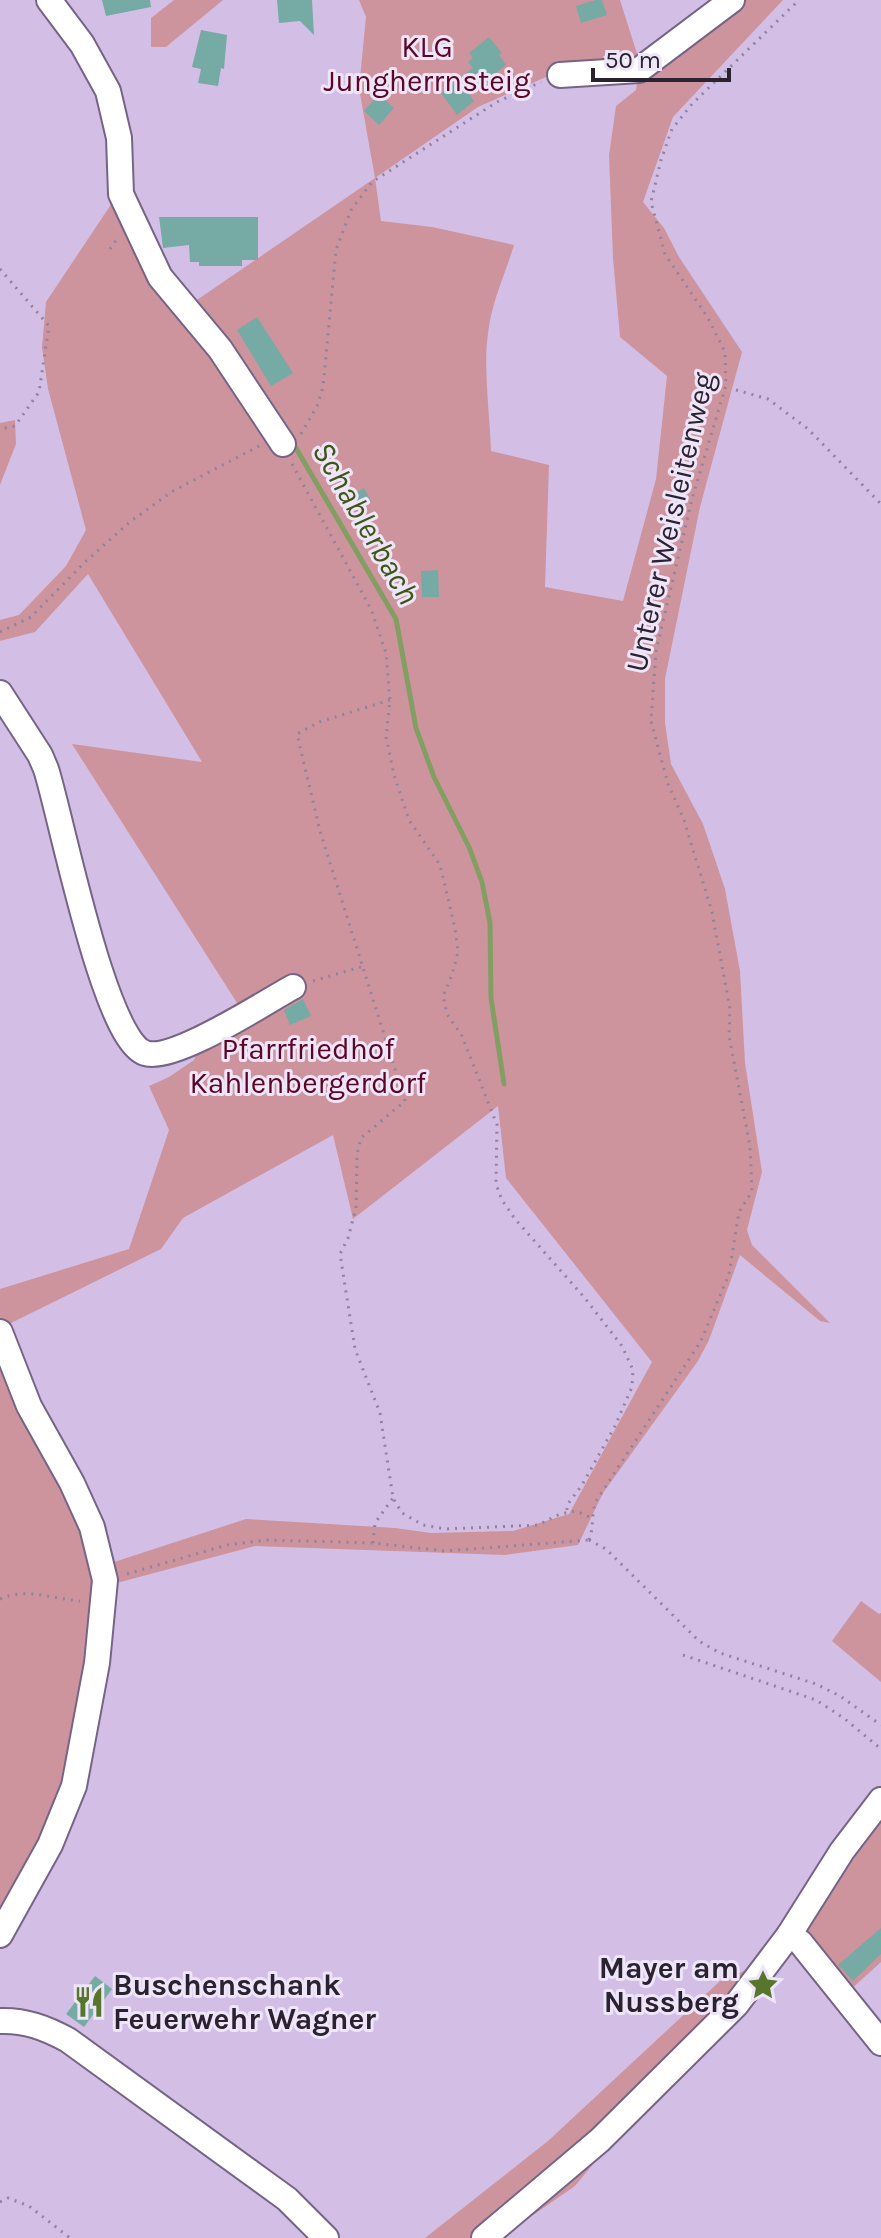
<svg xmlns="http://www.w3.org/2000/svg" width="881" height="2238" font-family="Karla,sans-serif">
	<style>
		.green { fill: #cd949d; fill-rule: evenodd }
		.lines { fill: none; stroke-linecap: round; stroke-linejoin: round }
		.stream { stroke: #839e62; stroke-width: 5 }
		.building { fill: #76aaa5 }
		.minor-casing { stroke: #766486; stroke-width: 28 }
		.path { stroke: #91829e; stroke-width: 3; stroke-dasharray: 2 6; stroke-linecap: butt }
		.minor { stroke: #fff; stroke-width: 24 }
		.labels { text-anchor: middle; dominant-baseline: central; stroke-width: 6; stroke-linejoin: round; paint-order: stroke }
		.park-label { font-size: 30px; fill: #5d0524; stroke: #eee5f8 }
		.street-label { font-size: 30px; fill: #2a2230; stroke: #eee5f8 }
		.poi-label { font-size: 30px; font-weight: bold; fill: #2a2230; stroke: #eee5f8; text-anchor: end }
		.water-label { font-size: 32px; font-style: italic; fill: #3d5616; stroke: #eee5f8 }
	</style>
	<rect width="100%" height="100%" fill="#d3bfe5"/>
	<g class="green">
		<polygon points="174,0 223,0 166,47 151,47 151,18"/>
		<path d="M 359,0 L 620,0 L 640,63 L 720,0 L 783,0 L 673,117 L 643,202 L 664,228 L 679,257 L 742,352 L 700,507 L 665,679 L 665,723 L 671,764 L 703,824 L 725,889 L 740,971 L 745,1063 L 762,1172 L 747,1230 L 752,1245 L 830,1323 L 820,1321 L 740,1255 L 709,1340 L 698,1361 L 603,1493 L 578,1545 L 505,1555 L 255,1546 L 113,1584 L 85,1763 L 0,1945 L 0,1364 L 22,1418 L 62,1488 L 82,1531 L 94,1590 L 111,1563 L 246,1519 L 395,1528 L 431,1533 L 513,1531 L 569,1514 L 652,1362 L 506,1178 L 498,1106 L 353,1219 L 333,1135 L 183,1218 L 161,1249 L 5,1326 L 0,1317 L 0,1289 L 129,1249 L 169,1130 L 149,1086 L 169,1077 L 194,1060 L 198,1048 L 239,1006 L 72,744 L 202,762 L 88,574 L 35,632 L 0,641 L 0,620 L 19,615 L 66,566 L 86,530 L 48,389 L 42,347 L 46,302 L 112,203 L 154,278 L 194,302 L 375,178 L 359,88 L 366,17 ZM 640,64 L 636,90 L 616,106 L 609,155 L 613,258 L 620,337 L 667,376 L 656,479 L 623,601 L 545,587 L 549,465 L 491,451 C 490,416 483,366 488,334 C 491,303 505,275 514,245 L 432,227 L 381,221 L 375,178 L 478,107 L 555,73 Z"/>
		<polygon points="15,420 16,444 0,485 0,423"/>
		<polygon points="861,1601 879,1614 881,1613 881,1682 832,1641"/>
		<polygon points="881,1811 881,1962 848,1992 808,1946 805,1929"/>
		<polygon points="756,1966 575,2186 500,2238 425,2238 548,2141 720,1981"/>
	</g>
	<g class="lines">
		<polyline class="stream" points="293,443 396,619 416,728 434,777 469,847 482,882 490,923 491,998 504,1084"/>
	</g>
	<g class="building">
		<polygon points="102,0 150,0 151,7 106,16"/>
		<polygon points="277,0 312,0 314,35 300,21 279,23"/>
		<polygon points="596,0 602,0 607,15 581,23 576,6"/>
		<polygon points="201,30 227,35 224,69 221,68 218,86 198,83 201,69 192,67"/>
		<polygon points="489,37 502,53 499,55 506,65 469,94 474,101 457,115 441,93 473,68 468,62 473,58 469,53"/>
		<polygon points="379,94 394,108 379,125 364,111"/>
		<polygon points="159,217 258,217 258,260 242,260 242,266 199,266 199,262 190,262 189,245 163,248"/>
		<polygon points="257,317 293,373 271,386 237,330"/>
		<polygon points="364,488 371,501 350,513 342,500"/>
		<polygon points="438,570 439,597 422,597 421,571"/>
		<polygon points="303,999 311,1016 290,1025 284,1010"/>
		<polygon points="881,1928 881,1954 853,1981 838,1965"/>
		<polygon points="95,1976 112,1989 84,2027 66,2014"/>
	</g>
	<g class="lines">
		<defs>
			<g id="minor">
				<polyline points="49,0 82,44 108,91 119,138 121,194 160,277 220,349 283,444"/>
				<polyline points="560,75 639,70 732,0"/>
				<path d="M 0,693 L 40,755 L 46,769 C 61,815 104,1040 145,1053 C 173,1063 265,1002 293,987"/>
				<polyline points="0,1332 29,1406 72,1483 92,1527 105,1580 97,1663 74,1786 50,1845 0,1935"/>
				<polyline points="789,1935 800,1942 881,2043"/>
				<path d="M 0,2021 C 25,2020 46,2028 68,2040 L 287,2199 L 326,2238"/>
				<polyline points="484,2238 600,2140 736,2005 789,1935 842,1851 881,1800"/>
			</g>
		</defs>
		<use href="#minor" class="minor-casing"/>
		<g class="path">
			<polyline points="110,249 119,236"/>
			<polyline points="0,269 49,326 39,392 15,426 0,429"/>
			<polyline points="736,390 768,399 808,429 881,504"/>
			<polyline points="301,434 317,406 323,387 336,250 351,210 372,182 497,102 541,82"/>
			<polyline points="292,464 371,609 386,653 390,700 386,737 394,775 409,820 440,865 455,928 458,952 452,975 443,996 447,1014 462,1036 497,1125 496,1184 502,1200 515,1219 584,1297 622,1346 633,1370 632,1387 615,1426 582,1485 567,1505 567,1513"/>
			<polyline points="0,632 31,617 84,563 131,521 173,491 261,445"/>
			<polyline points="390,700 319,722 297,734 320,831 405,1101 361,1138 357,1155 356,1208 348,1238 340,1254 355,1349 380,1413 393,1498 402,1513 423,1525 446,1529 538,1525 560,1514 576,1511 590,1517"/>
			<polyline points="313,981 364,966"/>
			<path d="M 589,1540 C 594,1527 591,1515 596,1501 L 701,1341 L 729,1274 L 739,1212 L 752,1191 L 750,1146 L 729,1036 L 730,1009 L 712,912 L 684,820 L 668,784 L 651,721 L 656,651 L 692,499 L 726,385 L 725,352 L 708,318 L 665,254 L 651,202 L 661,160 L 672,129 L 692,104 L 799,0"/>
			<polyline points="589,1540 606,1549 699,1641 720,1653 816,1684 840,1696 881,1725"/>
			<polyline points="373,1543 375,1523 393,1498"/>
			<polyline points="127,1574 227,1545 267,1540 373,1543 445,1551 589,1540"/>
			<path d="M 0,1599 C 28,1587 52,1599 80,1601"/>
			<polyline points="683,1655 816,1700 845,1719 881,1749"/>
			<polyline points="0,2202 8,2198 29,2206 70,2238"/>
		</g>
		<use href="#minor" class="minor"/>
	</g>
	<defs>
		<symbol id="sight-bare" viewBox="-9 -9 18 18"><path d="M0-6L1.8-2.2L6-1.7L2.9 1.2L3.7 5.4L0 3.3L-3.7 5.4L-2.9 1.2L-6-1.7L-1.8-2.2Z" fill="#57752b" stroke="#eee5f8" stroke-width="2.5" paint-order="stroke"/></symbol>
		<symbol id="restaurant-bare" viewBox="-9 -9 18 18"><path d="M-5-6h1v4h1v-4h1v4h1v-4h1v5L-1.5 .5V6h-2V.5L-5-1ZM5-6V6H3V1.5H1.5Q1.5-4 5-6Z" fill="#57752b" stroke="#eee5f8" stroke-width="2.5" paint-order="stroke"/></symbol>
	</defs>
	<g fill-rule="evenodd">
		<use href="#sight-bare" x="741" y="1963" width="44" height="44"/>
		<use href="#restaurant-bare" x="67" y="1980" width="44" height="44"/>
	</g>
	<g class="labels">
		<g class="park-label">
			<text x="427" y="47">KLG<tspan x="427" dy="34">Jungherrnsteig</tspan></text>
			<text x="308" y="1049">Pfarrfriedhof<tspan x="308" dy="34">Kahlenbergerdorf</tspan></text>
		</g>
		<g class="street-label">
			<text transform="translate(670 522) rotate(-77)">Unterer Weisleitenweg</text>
		</g>
		<g class="poi-label">
			<text x="739" y="1968">Mayer am<tspan x="739" dy="34">Nussberg</tspan></text>
			<text x="113" y="1985" text-anchor="start">Buschenschank<tspan x="113" dy="34">Feuerwehr Wagner</tspan></text>
		</g>
		<g class="water-label">
			<text transform="translate(366 523) rotate(60)">Schablerbach</text>
		</g>
	</g>
	<path d="M593 68v12h136v-12" fill="none" stroke="#2a2230" stroke-width="4"/>
	<text x="605" y="68" font-size="24" fill="#2a2230" stroke="#eee5f8" stroke-width="6" paint-order="stroke">50 m</text>
</svg>
